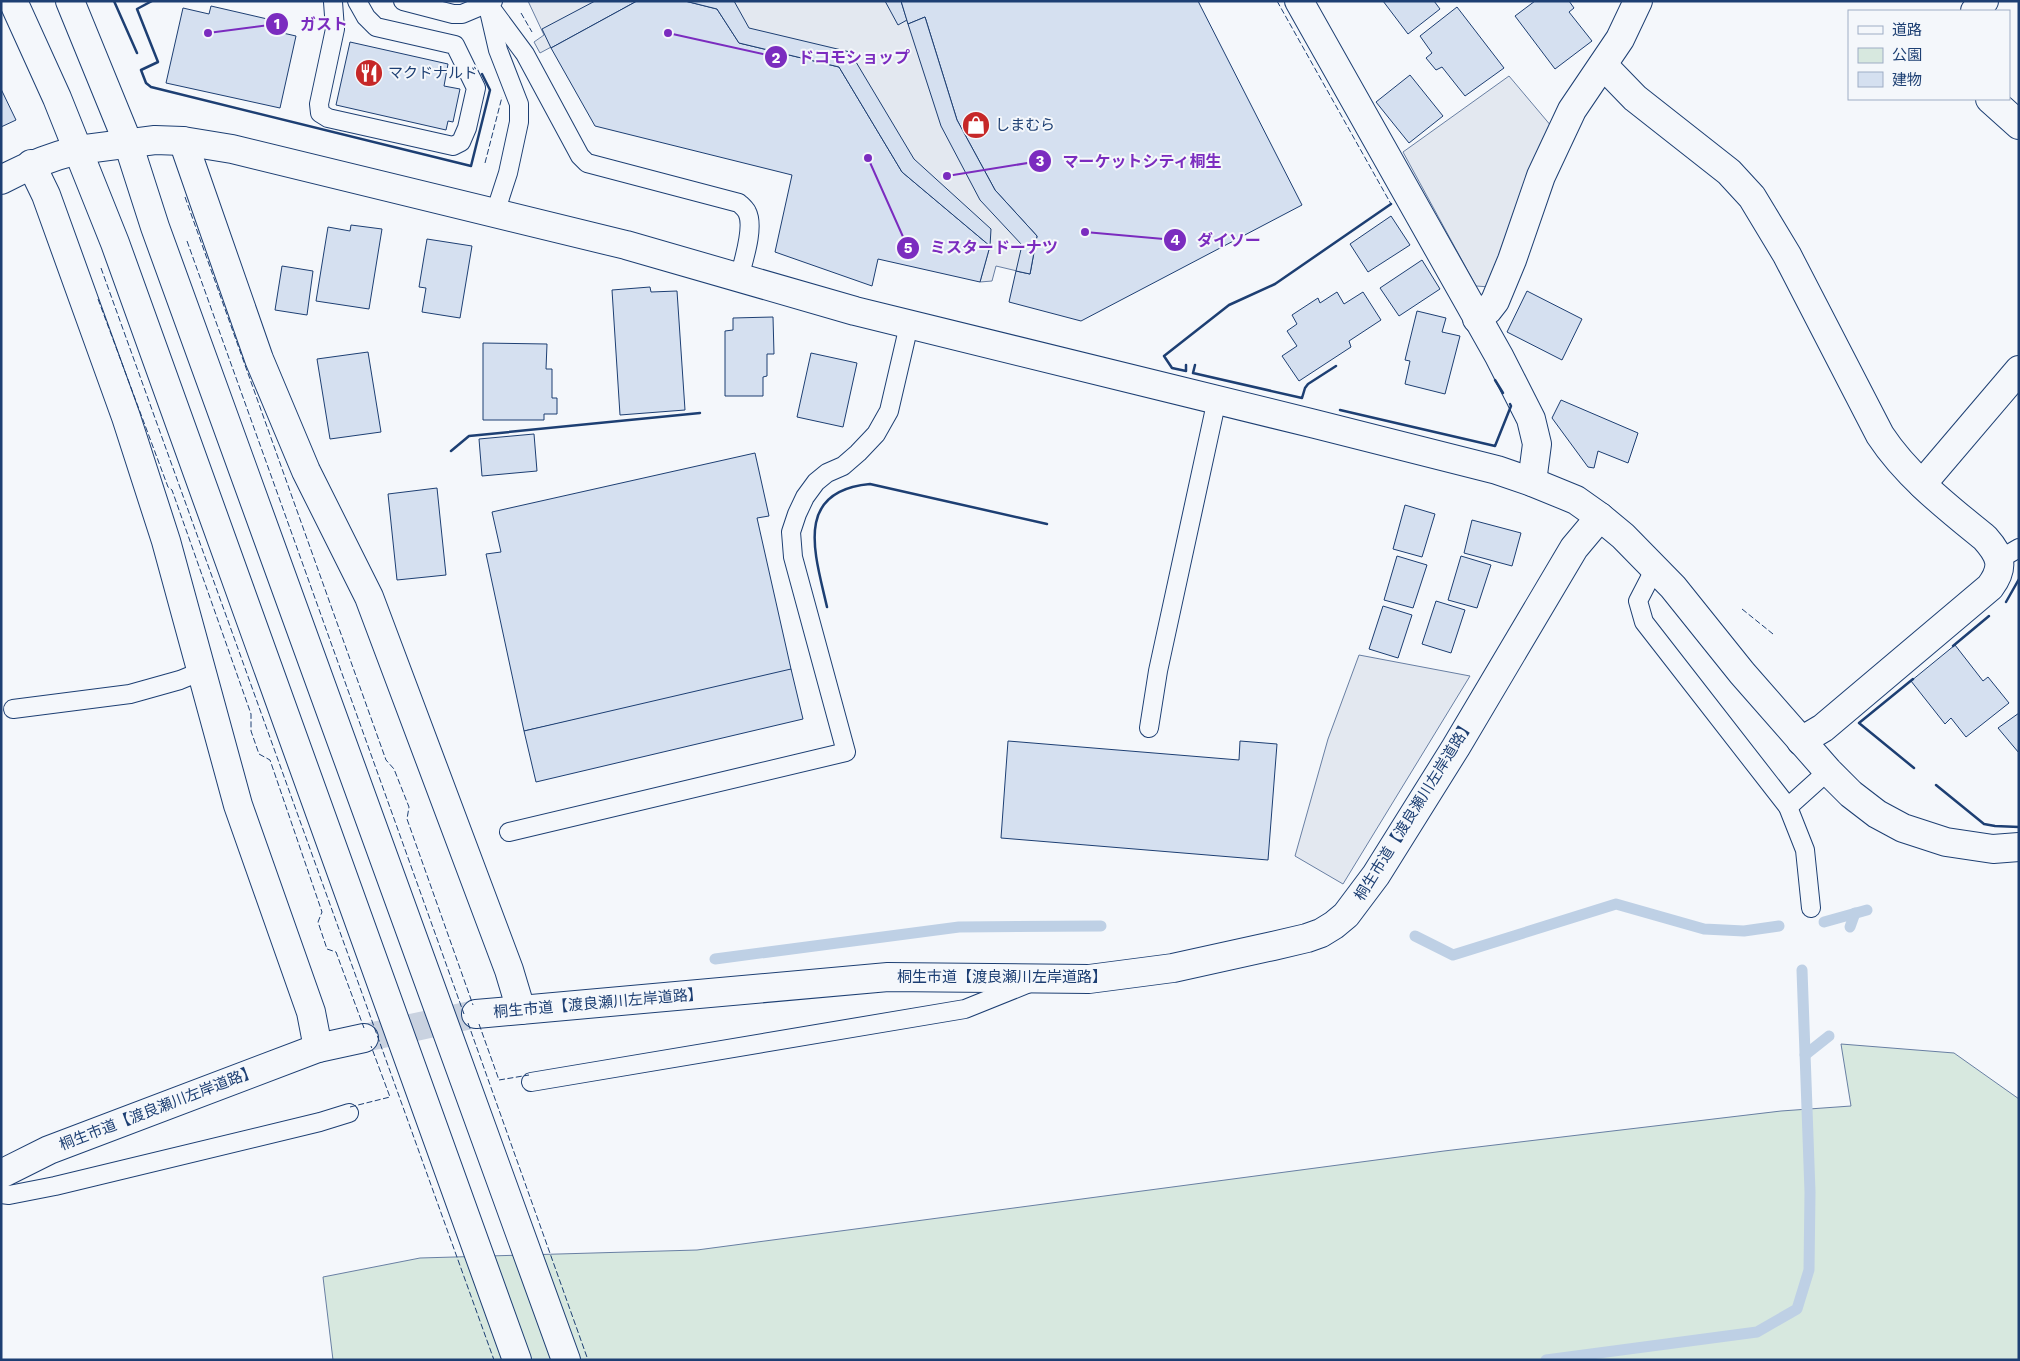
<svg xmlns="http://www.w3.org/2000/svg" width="2020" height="1361" font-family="'Work Sans','Noto Sans JP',sans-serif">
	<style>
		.green { fill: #d7e8df; stroke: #687fa3 }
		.parking { fill: #e3e8f0; stroke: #687fa3 }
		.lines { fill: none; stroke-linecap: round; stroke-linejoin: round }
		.stream { stroke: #bed0e5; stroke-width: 11 }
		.building { fill: #d5e0f0; stroke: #1d3f73 }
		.secondary-tunnel { stroke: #c9d2e0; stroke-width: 28; stroke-dasharray: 28 14; stroke-linecap: butt }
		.lane-casing { stroke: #1d3f73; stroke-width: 20 }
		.street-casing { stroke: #1d3f73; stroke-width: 30 }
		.secondary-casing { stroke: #1d3f73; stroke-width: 30 }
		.lane { stroke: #f4f7fb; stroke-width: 18 }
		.street { stroke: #f4f7fb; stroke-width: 28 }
		.secondary { stroke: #f4f7fb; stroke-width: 28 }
		.fence { stroke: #1d3f73; stroke-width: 1; stroke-dasharray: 6 2.5; stroke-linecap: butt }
		.wall { stroke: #1d3f73; stroke-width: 2.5 }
		.labels { text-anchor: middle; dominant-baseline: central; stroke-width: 4; stroke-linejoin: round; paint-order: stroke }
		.poi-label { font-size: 15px; fill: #1d3f73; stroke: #f4f7fb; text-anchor: start }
		.street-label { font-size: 15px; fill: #1d3f73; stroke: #f4f7fb }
		.leader { fill: none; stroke: #7b2cbf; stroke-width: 2 }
		.callout-dot { fill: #7b2cbf; stroke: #f4f7fb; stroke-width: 2 }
		.mark-label { font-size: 15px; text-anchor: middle; font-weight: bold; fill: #fff }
		.callout-label { font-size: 16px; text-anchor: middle; font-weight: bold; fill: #7b2cbf; stroke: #f4f7fb; stroke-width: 4; stroke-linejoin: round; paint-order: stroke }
	</style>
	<rect width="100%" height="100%" fill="#f4f7fb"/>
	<polygon class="green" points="1841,1044 1954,1053 2019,1099 2019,1360 333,1360 323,1277 420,1258 697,1250 1444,1151 1781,1111 1851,1106"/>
	<g class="parking">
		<polygon points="528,1 637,1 540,53 534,42 544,35"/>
		<polygon points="685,1 901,1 908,24 925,17 1037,236 1030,274 996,266 992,281 980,282 990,246"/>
		<polygon points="1509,76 1552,127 1490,287 1476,286 1403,152"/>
		<polygon points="1359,655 1470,676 1343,884 1295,856 1328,739"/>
	</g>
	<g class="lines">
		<g class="stream">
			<polyline points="1824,922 1867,910"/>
			<polyline points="1850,927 1855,913"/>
			<polyline points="1415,936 1453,955 1616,904 1704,929 1744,931 1779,926"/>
			<polyline points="715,959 959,927 1101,926"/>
			<polyline points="1805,1055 1829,1036"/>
			<polyline points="1546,1360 1757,1332 1797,1309 1809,1270 1810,1192 1802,970"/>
		</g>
	</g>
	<g class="building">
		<polygon points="595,1 637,1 551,48 542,29"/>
		<polygon points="637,1 685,1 717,9 739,43 839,67 902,172 990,246 980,282 878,259 872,286 775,252 792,175 595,126 551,48"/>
		<polygon points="685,1 734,1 749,28 850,52 914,159 991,229 990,246 902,172 839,67 739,43 717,9"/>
		<polygon points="885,1 901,1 907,20 898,25"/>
		<polygon points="901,1 1198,1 1302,205 1081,321 1009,302 1016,271 1030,274 1037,236 995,190 957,120 925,17 908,24"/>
		<polygon points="1383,1 1434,1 1440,9 1408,34"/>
		<polygon points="1535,1 1569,1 1574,8 1569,12 1592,41 1555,69 1515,16"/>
		<polygon points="211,6 276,21 274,31 296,36 280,108 166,83 183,8 209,14"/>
		<polygon points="1457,7 1504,68 1465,96 1442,67 1436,70 1426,58 1432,53 1420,36"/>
		<polygon points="925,17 957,120 995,190 1037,236 1030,274 1016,271 1022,245 980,200 941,126 908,24"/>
		<polygon points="350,42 448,64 444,86 460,89 453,122 448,121 446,130 336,105"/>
		<polygon points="1410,75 1443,116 1409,143 1376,102"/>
		<polygon points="1,89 16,120 1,127"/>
		<polygon points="1391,216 1410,245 1368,272 1350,244"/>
		<polygon points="351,225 382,229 369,309 316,301 328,227 350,231"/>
		<polygon points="427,239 472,246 460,318 422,312 426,288 419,287"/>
		<polygon points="1422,260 1440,289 1399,316 1380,288"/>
		<polygon points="282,266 313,271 307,315 275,310"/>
		<polygon points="650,287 651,292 677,291 685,410 620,415 612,290"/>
		<polygon points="1527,291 1582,319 1562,360 1507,332"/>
		<polygon points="1337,292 1344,304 1363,292 1381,320 1349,341 1351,347 1299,381 1282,356 1297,346 1287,331 1297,324 1292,315 1318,298 1320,303"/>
		<polygon points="1417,311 1446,318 1442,332 1460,336 1445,394 1405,384 1410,361 1405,360"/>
		<polygon points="773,317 774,354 767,354 767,376 763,377 763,396 725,396 725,331 733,330 733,318"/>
		<polygon points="483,343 547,344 546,369 552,369 552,398 557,398 557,414 544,414 544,420 483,420"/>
		<polygon points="368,352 381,432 330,439 317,359"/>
		<polygon points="811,353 857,363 843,427 797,417"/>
		<polygon points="1561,400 1638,433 1628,463 1598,451 1594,468 1588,467 1552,418"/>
		<polygon points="534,434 537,471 482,476 479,439"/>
		<polygon points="755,453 769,516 757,518 791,669 788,673 524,731 486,554 501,552 492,512"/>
		<polygon points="437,488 446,575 397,580 388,494"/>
		<polygon points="1405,505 1435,514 1422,557 1393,549"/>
		<polygon points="1472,520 1521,533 1512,566 1464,553"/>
		<polygon points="1397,556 1427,565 1413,608 1384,600"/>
		<polygon points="1461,556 1491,565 1477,608 1448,600"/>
		<polygon points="1436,601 1465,610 1451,653 1422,644"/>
		<polygon points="1383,606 1412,615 1398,658 1369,649"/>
		<polygon points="1955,645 1983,681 1988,677 2009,703 1966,737 1951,718 1945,724 1911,681"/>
		<polygon points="791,669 803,719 536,782 524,731"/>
		<polygon points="2019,713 2019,753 1998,728"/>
		<polygon points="1008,741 1239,760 1240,741 1277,744 1268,860 1001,838"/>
	</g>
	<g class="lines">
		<polyline class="secondary-tunnel" points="364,1038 476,1014"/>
		<defs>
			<g id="lane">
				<polyline points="403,1 453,14 462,14 493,1"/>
				<polyline points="333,2 335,29 319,104 320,113 328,118 453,146 461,142 467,128 476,88 455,45 376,27 366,17 357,1"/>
				<path d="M 488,4 L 525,54 L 580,156 L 587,163 L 739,203 C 741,205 745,208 747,212 C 755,227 743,262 739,278"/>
				<polyline points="489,11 498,50 519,104 519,122 508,173 495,213"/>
				<polyline points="2000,559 2019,548"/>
				<polyline points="1655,568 1638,601 1644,622 1788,807 1805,850 1811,908"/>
				<polyline points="13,709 130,694 180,680 202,671"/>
				<polyline points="1149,728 1158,671 1217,399"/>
				<polyline points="1788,807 1828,771"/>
				<polyline points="509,832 846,752 793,557 791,532 797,514 805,497 816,482 827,473 843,466 858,453 876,434 889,411 909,325"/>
				<polyline points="531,1082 965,1009 1032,982"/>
				<polyline points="1,1194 9,1195 55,1186 320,1122 349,1113"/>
			</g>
			<g id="street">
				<polyline points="1299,1 1499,356 1531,419 1537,444 1532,482"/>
				<polyline points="1975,11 1984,1"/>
				<path d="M 1603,65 L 1635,98 L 1729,172 L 1752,197 L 1787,255 L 1880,435 C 1907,476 1947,507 1985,538 C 2001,556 2005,567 1990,587 L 1823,728 L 1801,741"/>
				<polyline points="1990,99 2019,125"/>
				<polyline points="183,141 259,359 306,471 369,597 509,970 521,1010"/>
				<polyline points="31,164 46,195 126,417 166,541 238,805 311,1012 318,1048"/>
				<path d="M 1,180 C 27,166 50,157 78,150"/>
				<polyline points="1477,319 1488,310 1495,301 1512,260 1541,176 1572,110 1620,39 1638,1"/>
				<polyline points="1922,484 2019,370"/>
			</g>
			<g id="secondary">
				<polyline points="13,1 57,98 115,243 517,1360"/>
				<polyline points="70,1 128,143 155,227 566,1360"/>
				<polyline points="78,150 155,140 183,141 232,149 626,245 855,311 1315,424 1497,470 1532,482 1576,500 1600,517 1623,536 1673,587 1742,673 1828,771 1851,794 1877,814 1903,828 1946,842 1993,849 2019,847"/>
				<polyline points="476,1014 888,977 1089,979 1173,968 1273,946 1307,938 1321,933 1334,925 1346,915 1376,875 1456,747 1574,548 1600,517"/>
				<polyline points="1,1174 49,1150 318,1048 364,1038"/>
			</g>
		</defs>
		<use href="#lane" class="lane-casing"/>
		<use href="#street" class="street-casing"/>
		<use href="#secondary" class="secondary-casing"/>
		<use href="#lane" class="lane"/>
		<use href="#street" class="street"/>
		<use href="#secondary" class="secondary"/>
		<g class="fence">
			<polyline points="1277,1 1391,204"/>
			<polyline points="521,13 532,32"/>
			<polyline points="485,163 502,97"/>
			<polyline points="185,197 386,760 394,769 409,807 407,819 473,1005"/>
			<polyline points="187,241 464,1014"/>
			<polyline points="101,268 494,1360"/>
			<polyline points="98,299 168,487 172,490 251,714 251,731 259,754 270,760 322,912 318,922 327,949 336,952 364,1028"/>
			<polyline points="1742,609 1773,634"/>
			<polyline points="468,1023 588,1360"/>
			<polyline points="479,1024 499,1080 529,1075"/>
			<polyline points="350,1107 390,1097 371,1046"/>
		</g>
		<g class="wall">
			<polyline points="114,1 137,53"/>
			<polyline points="152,1 137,9 158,62 141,70 146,83 151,87 471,166 490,90 482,74"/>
			<polyline points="1186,365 1186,371 1172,368 1164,356 1229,305 1275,284 1391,204"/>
			<polyline points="1195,365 1193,373 1302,398 1305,388 1308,384 1336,366"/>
			<polyline points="1495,380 1503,393"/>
			<polyline points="1340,410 1495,446 1511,406 1510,404"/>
			<polyline points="451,451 469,436 700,413"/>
			<polyline points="2006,602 2019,579"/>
			<path d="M 827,607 C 815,554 793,491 870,484 L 1047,524"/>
			<polyline points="1953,646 1989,616"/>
			<polyline points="1913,679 1859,723 1914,768"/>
			<polyline points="1936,785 1984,824 1995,826 2019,827"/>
		</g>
	</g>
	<defs>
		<symbol id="restaurant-disc" viewBox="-11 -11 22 22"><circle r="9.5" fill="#c62828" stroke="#f4f7fb"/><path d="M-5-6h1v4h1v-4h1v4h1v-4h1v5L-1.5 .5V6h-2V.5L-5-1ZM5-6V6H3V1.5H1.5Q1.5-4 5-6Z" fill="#fff"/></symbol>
		<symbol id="shop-disc" viewBox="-11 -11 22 22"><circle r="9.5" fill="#c62828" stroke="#f4f7fb"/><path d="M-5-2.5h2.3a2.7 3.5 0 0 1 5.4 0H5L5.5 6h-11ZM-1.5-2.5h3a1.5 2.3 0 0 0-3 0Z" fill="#fff"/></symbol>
	</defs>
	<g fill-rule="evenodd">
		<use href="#restaurant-disc" x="353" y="57" width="32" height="32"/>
		<use href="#shop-disc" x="960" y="109" width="32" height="32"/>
	</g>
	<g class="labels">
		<g class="poi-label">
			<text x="388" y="73">マクドナルド</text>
			<text x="995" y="125">しまむら</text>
		</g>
		<g class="street-label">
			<text transform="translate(1414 810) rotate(-58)">桐生市道【渡良瀬川左岸道路】</text>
			<text x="1002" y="977">桐生市道【渡良瀬川左岸道路】</text>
			<text transform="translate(598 1003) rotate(-5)">桐生市道【渡良瀬川左岸道路】</text>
			<text transform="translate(158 1108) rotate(-21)">桐生市道【渡良瀬川左岸道路】</text>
		</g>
	</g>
	<path class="leader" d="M208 33L277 24M668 33L776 57M947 176L1040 161M1085 232L1175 240M868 158L908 248"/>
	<g class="callout-dot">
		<circle cx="208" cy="33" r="5"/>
		<circle cx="668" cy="33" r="5"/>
		<circle cx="947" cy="176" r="5"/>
		<circle cx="1085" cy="232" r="5"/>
		<circle cx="868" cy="158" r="5"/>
		<circle cx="277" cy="24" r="12"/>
		<circle cx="776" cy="57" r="12"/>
		<circle cx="1040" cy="161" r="12"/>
		<circle cx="1175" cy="240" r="12"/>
		<circle cx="908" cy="248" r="12"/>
	</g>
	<g class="mark-label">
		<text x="277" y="29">1</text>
		<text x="776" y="63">2</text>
		<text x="1040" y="166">3</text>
		<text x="1175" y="245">4</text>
		<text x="908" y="253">5</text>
	</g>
	<g class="callout-label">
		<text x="324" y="30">ガスト</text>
		<text x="854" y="63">ドコモショップ</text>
		<text x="1142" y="167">マーケットシティ桐生</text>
		<text x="1229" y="246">ダイソー</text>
		<text x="994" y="253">ミスタードーナツ</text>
	</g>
	<rect width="2020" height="1361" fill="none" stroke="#1d3f73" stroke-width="5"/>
	<rect x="1848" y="10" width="162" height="90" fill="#f4f7fb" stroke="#9eadc5"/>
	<rect x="1858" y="26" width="25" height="8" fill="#f4f7fb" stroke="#9eadc5"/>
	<text x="1892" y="35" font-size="15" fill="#1d3f73">道路</text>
	<rect x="1858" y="48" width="25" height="15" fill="#d7e8df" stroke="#9eadc5"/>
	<text x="1892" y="60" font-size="15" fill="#1d3f73">公園</text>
	<rect x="1858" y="72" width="25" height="15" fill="#d5e0f0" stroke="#9eadc5"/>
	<text x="1892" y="85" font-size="15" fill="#1d3f73">建物</text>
</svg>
